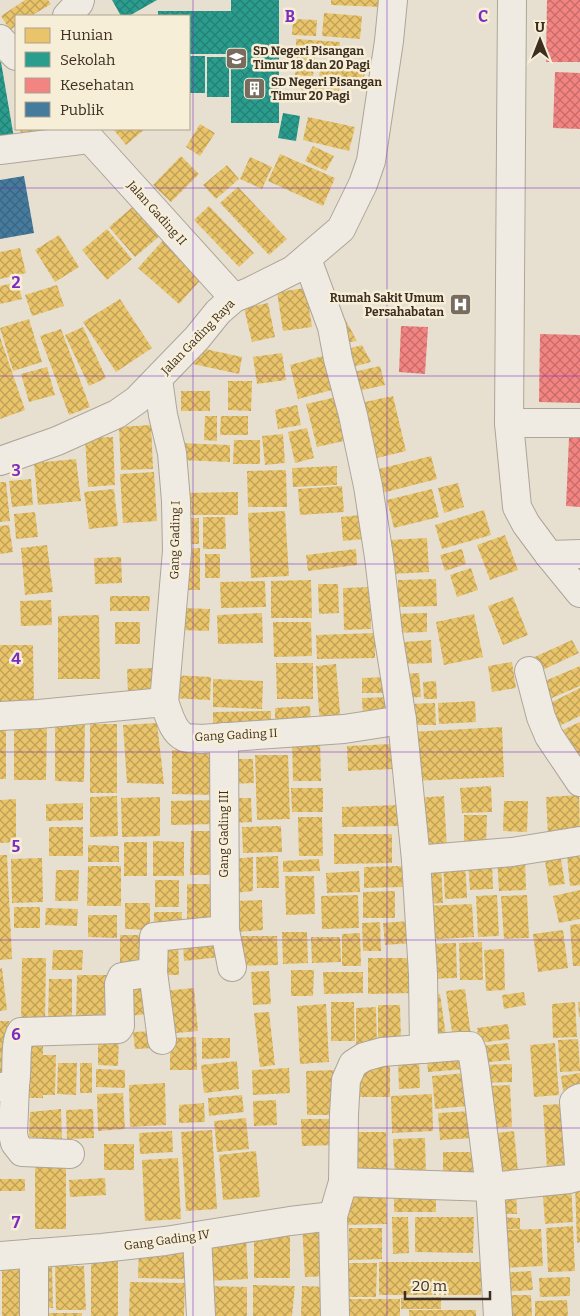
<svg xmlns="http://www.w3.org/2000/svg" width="580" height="1316" font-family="Bitter,serif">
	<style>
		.homes { fill: url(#homes-cross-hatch) }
		.schools { fill: url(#schools-cross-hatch) }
		.health { fill: url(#health-cross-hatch) }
		.public { fill: url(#public-cross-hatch) }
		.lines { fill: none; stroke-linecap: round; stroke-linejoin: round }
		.minor-casing { stroke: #ada599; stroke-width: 30 }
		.minor { stroke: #efebe3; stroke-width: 28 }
		.grid { fill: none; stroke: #7b2cbf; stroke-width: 1; stroke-opacity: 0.55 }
		.labels { text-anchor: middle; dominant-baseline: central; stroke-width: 5; stroke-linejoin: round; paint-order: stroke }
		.poi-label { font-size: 12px; font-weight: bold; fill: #3d2e20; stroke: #f7eed8; text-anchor: start }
		.street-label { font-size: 12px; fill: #3d2e20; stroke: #f7eed8 }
		.grid-label { font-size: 16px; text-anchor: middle; font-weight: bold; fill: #7b2cbf; stroke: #f7eed8; stroke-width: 5; stroke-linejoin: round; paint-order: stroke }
	</style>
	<defs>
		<pattern id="homes-cross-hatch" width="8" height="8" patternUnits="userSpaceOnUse" patternTransform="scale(1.25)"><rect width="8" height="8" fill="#e9c46a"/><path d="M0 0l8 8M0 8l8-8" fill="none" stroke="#bea057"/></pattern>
		<pattern id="schools-cross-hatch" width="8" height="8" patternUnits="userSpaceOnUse" patternTransform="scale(1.25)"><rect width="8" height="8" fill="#2a9d8f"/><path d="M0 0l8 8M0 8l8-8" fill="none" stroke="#258074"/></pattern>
		<pattern id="health-cross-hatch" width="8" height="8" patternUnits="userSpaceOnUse" patternTransform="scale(1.25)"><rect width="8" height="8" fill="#f28482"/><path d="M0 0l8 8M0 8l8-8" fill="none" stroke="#c56c6a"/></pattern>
		<pattern id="public-cross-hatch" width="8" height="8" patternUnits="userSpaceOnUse" patternTransform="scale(1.25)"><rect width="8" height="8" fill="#457b9d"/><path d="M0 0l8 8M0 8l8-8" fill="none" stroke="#3b6580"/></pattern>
	</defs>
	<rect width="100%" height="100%" fill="#e7e0d1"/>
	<g class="homes">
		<polygon points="25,0 48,0 51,4 31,16 16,16 16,26 10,30 1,16"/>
		<polygon points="331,0 383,0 383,7 331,5"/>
		<polygon points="324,13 362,16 360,39 322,36"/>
		<polygon points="293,19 317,20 316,36 292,35"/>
		<polygon points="296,39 340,42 339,54 296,52"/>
		<polygon points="297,54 315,56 313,76 295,75"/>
		<polygon points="320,61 365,66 364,84 319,80"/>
		<polygon points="303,80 340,86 337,99 301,93"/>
		<polygon points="308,117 355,127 349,151 303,140"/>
		<polygon points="200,124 215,133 200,156 186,147"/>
		<polygon points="20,129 53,129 54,132 22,138"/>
		<polygon points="113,129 145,129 126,145"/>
		<polygon points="313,146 334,156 326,171 305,161"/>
		<polygon points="280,154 335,178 323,206 268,181"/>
		<polygon points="181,156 199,174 171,202 153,185"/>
		<polygon points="250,157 272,167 262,189 240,179"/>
		<polygon points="227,165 239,179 216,199 203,185"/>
		<polygon points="238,187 287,239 269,255 220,203"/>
		<polygon points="136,204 162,234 135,257 109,227"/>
		<polygon points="209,206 254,253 239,267 194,220"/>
		<polygon points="107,229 132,259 107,280 82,250"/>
		<polygon points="59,235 79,267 55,282 35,250"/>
		<polygon points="166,237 207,273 179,304 138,268"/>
		<polygon points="20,248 26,273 0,279 0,252"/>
		<polygon points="18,282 22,299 0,304 0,286"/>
		<polygon points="57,285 64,306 32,316 25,295"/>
		<polygon points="306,288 312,327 283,331 277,292"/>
		<polygon points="120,299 152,348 116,372 83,322"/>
		<polygon points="268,303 275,337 252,342 244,308"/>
		<polygon points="29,319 42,362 13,371 0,328"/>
		<polygon points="345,319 357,341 338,344 334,320"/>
		<polygon points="83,327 106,378 89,386 65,335"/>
		<polygon points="61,329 90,407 69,415 40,336"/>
		<polygon points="0,337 25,410 0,419"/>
		<polygon points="362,345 371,362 345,369 341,351"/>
		<polygon points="196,347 242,357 239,374 193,364"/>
		<polygon points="282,353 286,380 257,384 253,357"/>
		<polygon points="323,356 332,390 298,399 290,365"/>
		<polygon points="380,366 385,385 349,393 345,374"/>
		<polygon points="47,367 55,395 29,402 21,374"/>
		<polygon points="228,381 252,381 251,411 228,410"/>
		<rect x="181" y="391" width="29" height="20"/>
		<polygon points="393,396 406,451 373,459 360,403"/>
		<polygon points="337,397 348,440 317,447 306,404"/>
		<polygon points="297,405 301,425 278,429 275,410"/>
		<polygon points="205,416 217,416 217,441 204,440"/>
		<polygon points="221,416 248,416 248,435 220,435"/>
		<polygon points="151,425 153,469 121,470 119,427"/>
		<polygon points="307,428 314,458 295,463 288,432"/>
		<polygon points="283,434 285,463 265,465 262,436"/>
		<polygon points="113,437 115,485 88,487 85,438"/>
		<polygon points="234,440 260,440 260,464 233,464"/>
		<polygon points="179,443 230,445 230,462 178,460"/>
		<polygon points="431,456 437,479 378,494 371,471"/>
		<polygon points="76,459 81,501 38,505 34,463"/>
		<polygon points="337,466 337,485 293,487 292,468"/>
		<polygon points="286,470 287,507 248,507 247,471"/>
		<polygon points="154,472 157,521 123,523 120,474"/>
		<polygon points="31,479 33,505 12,507 9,481"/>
		<polygon points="0,482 6,482 10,521 0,522"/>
		<polygon points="458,483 464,507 444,513 438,488"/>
		<polygon points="342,486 344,512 300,515 298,489"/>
		<polygon points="114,489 118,526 89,529 84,492"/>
		<polygon points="432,489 439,517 394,528 387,500"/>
		<polygon points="238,492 238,515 181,515 181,493"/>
		<polygon points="484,510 491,535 442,549 435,525"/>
		<polygon points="285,511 289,576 251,578 248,513"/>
		<polygon points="35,512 38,537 16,539 14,514"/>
		<polygon points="361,515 363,539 343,541 341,517"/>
		<polygon points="203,517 225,517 226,549 203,549"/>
		<rect x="179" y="518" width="20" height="26"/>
		<polygon points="9,525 13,552 0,554 0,526"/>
		<polygon points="505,535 518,570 490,580 477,545"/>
		<polygon points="427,538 429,572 391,574 389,540"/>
		<polygon points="47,545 53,592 25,595 21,548"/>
		<polygon points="200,548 200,590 179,590 179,549"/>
		<polygon points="356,549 357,565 308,571 306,555"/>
		<polygon points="462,549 466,564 445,571 440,555"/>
		<rect x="205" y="554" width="15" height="24"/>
		<polygon points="121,557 122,583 95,584 94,558"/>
		<polygon points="471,568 478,590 457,597 450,575"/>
		<polygon points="436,579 437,606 398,607 398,580"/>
		<polygon points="311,580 312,618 271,618 271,581"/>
		<polygon points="265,581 266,607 221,608 220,582"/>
		<polygon points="318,584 338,584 339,613 319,614"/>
		<polygon points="370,587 371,629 344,630 343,588"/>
		<polygon points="110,596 150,596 149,611 110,611"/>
		<polygon points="513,597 528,635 503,645 488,606"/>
		<polygon points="51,600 52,625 21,626 20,601"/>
		<polygon points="180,608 210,609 209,631 179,630"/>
		<polygon points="262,613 263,643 218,644 217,615"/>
		<polygon points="427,613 427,632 392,633 392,614"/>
		<polygon points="474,614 483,657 444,665 436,622"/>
		<polygon points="99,615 100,679 58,679 58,616"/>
		<rect x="115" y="622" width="25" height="22"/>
		<polygon points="273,622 311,622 312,656 274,657"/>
		<polygon points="375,633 375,658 317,659 316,635"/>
		<polygon points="431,640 432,663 405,664 404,642"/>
		<polygon points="572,640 579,653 536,673 530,659"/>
		<polygon points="0,645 33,645 34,705 0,705"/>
		<polygon points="512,662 516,688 492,692 488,666"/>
		<polygon points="276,663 313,663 313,699 277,699"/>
		<polygon points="336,664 341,725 320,726 316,666"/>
		<polygon points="580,666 580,686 545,701 538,684"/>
		<polygon points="154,668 155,694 128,694 127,669"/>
		<polygon points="419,673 421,697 404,698 403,674"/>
		<polygon points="170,675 211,677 210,700 169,698"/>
		<polygon points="389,677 389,693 362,693 362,678"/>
		<polygon points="213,679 263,681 262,709 213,707"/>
		<polygon points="436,681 437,699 424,699 423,682"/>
		<polygon points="580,688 580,716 555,728 544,706"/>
		<polygon points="389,697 389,719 363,720 362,698"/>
		<polygon points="475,701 476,722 439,724 438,703"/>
		<polygon points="435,703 436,725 408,725 408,704"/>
		<polygon points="310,706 311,727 275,729 275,708"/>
		<polygon points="271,711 271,732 213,733 213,712"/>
		<polygon points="580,722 580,773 556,733"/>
		<polygon points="157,723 164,784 127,783 123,725"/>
		<rect x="0" y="724" width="6" height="55"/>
		<rect x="90" y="724" width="27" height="69"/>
		<polygon points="55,725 85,725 84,782 55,781"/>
		<polygon points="14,727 47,727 46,780 14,780"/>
		<polygon points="502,727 504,777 413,781 410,732"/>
		<polygon points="292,739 320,739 321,781 293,781"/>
		<polygon points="393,744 394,769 348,771 347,746"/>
		<polygon points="172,750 214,751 213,795 172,794"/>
		<polygon points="255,755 288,755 290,819 257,820"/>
		<polygon points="229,759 253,759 254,783 229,784"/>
		<polygon points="491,786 492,812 462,813 460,788"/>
		<polygon points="291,788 323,788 323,812 292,812"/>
		<polygon points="579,795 580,835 548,836 546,797"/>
		<polygon points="117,796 118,836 90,837 90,797"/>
		<polygon points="444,796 447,849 418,851 416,798"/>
		<polygon points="160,797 160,836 122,837 121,798"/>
		<polygon points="231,798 251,798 252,822 232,823"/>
		<polygon points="16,799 16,842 0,843 0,800"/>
		<polygon points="216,800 217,824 171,825 171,801"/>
		<polygon points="504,801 528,801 527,832 503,831"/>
		<polygon points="83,803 83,820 46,821 46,804"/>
		<polygon points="398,805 399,826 342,827 342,807"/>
		<polygon points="464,815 487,815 486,848 464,848"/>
		<polygon points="298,817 322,817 323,856 299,856"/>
		<polygon points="281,826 282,852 243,853 242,827"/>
		<rect x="49" y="827" width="34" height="29"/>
		<polygon points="191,831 219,831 218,875 190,875"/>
		<polygon points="334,834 392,834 392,863 334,864"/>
		<polygon points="153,841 184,842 184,876 153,876"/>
		<rect x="124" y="842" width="23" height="34"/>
		<polygon points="88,845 119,846 119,862 88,862"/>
		<polygon points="578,845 580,859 580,885 570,886 566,846"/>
		<polygon points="560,853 565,884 549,886 544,855"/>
		<polygon points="0,855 7,855 12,959 0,960"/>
		<polygon points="278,856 279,888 257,888 256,857"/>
		<polygon points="253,857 253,891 234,893 233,859"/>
		<polygon points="42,858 43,902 12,903 11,859"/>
		<polygon points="525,858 526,890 499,891 497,859"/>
		<polygon points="319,859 320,871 283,872 283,861"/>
		<polygon points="492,860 493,889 470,890 468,861"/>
		<polygon points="465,861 467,898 445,899 443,862"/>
		<polygon points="441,862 443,903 422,904 420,863"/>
		<polygon points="88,866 121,866 121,906 87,906"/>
		<polygon points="402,866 403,887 364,888 364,867"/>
		<polygon points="56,870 79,870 78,901 55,901"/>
		<polygon points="359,871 360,892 327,893 326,873"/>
		<polygon points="285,876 314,876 315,914 286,915"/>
		<rect x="155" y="880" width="24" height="27"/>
		<rect x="187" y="884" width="31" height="42"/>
		<polygon points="580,890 580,919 559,923 553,896"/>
		<polygon points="395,891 395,918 363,918 363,892"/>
		<polygon points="358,895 359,928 322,929 321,896"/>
		<polygon points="497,895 499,936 478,937 476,896"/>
		<polygon points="527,895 529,938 504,939 501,896"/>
		<polygon points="262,900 263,930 238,932 236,901"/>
		<polygon points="125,903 150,903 150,930 125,929"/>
		<polygon points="472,904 474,937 424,940 423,906"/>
		<rect x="14" y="907" width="26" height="21"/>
		<polygon points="46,908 78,909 77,926 45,925"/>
		<polygon points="154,912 182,912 181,930 154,930"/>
		<polygon points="88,915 117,915 117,938 88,937"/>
		<polygon points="409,921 411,943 385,945 383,923"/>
		<polygon points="380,922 381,951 363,951 362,923"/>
		<polygon points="580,924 580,966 573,966 570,925"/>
		<polygon points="563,930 568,968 538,972 533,934"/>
		<polygon points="282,932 307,932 308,963 283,964"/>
		<polygon points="360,933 361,966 342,966 342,934"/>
		<rect x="120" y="935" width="28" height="32"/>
		<polygon points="236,936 277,936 278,965 237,966"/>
		<polygon points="311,937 340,937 341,962 312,963"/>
		<polygon points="160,941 178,941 179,975 162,975"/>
		<polygon points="216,941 221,957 184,961 183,943"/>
		<polygon points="482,942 483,980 460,980 459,943"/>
		<polygon points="456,943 457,978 426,979 425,944"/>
		<polygon points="504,949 505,990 486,991 484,950"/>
		<polygon points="53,950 83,950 82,970 52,970"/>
		<polygon points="22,958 46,958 45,1023 21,1023"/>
		<polygon points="368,958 411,958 412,993 368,994"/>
		<polygon points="2,968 7,1010 0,1011 0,969"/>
		<polygon points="291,970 314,970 313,996 291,996"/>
		<polygon points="269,971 271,1004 253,1005 251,972"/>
		<polygon points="323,972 363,972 363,993 324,994"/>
		<polygon points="77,975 108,975 108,1024 76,1024"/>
		<polygon points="49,979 72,979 72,1026 48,1025"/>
		<polygon points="144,981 149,1014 129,1016 126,984"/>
		<polygon points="194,988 198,1031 166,1034 163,991"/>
		<polygon points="465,989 471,1037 453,1039 446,991"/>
		<polygon points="524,992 526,1005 504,1009 502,995"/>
		<polygon points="440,994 446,1036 430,1038 424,996"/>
		<polygon points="331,1002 354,1002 355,1041 331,1041"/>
		<polygon points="575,1002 577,1037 553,1038 552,1004"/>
		<polygon points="578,1002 580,1002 580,1017 579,1017"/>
		<polygon points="326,1004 329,1062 300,1064 297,1006"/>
		<polygon points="378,1005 400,1005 401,1042 378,1042"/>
		<polygon points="376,1007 377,1047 356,1047 356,1008"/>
		<polygon points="269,1012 275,1065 260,1067 254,1013"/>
		<polygon points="0,1021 9,1021 13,1079 0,1080"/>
		<polygon points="508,1024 510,1039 479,1043 477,1028"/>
		<polygon points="155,1031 156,1048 135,1049 133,1032"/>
		<polygon points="98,1034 119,1035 118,1066 98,1065"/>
		<polygon points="196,1037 197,1070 170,1070 170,1038"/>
		<polygon points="202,1038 230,1038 230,1058 202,1059"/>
		<polygon points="578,1039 580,1071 560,1072 558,1040"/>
		<polygon points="24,1040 43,1040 43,1055 56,1055 55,1095 43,1095 43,1098 24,1098"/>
		<polygon points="508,1043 510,1060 481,1063 479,1046"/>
		<polygon points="555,1043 559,1095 534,1097 530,1045"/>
		<polygon points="466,1046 467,1069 428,1072 426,1050"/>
		<polygon points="419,1058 420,1088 399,1089 398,1059"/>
		<polygon points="237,1061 239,1089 204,1093 201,1065"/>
		<polygon points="58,1063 77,1063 76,1095 57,1094"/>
		<rect x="80" y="1063" width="12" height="30"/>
		<polygon points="512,1064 512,1082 482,1083 481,1065"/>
		<polygon points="357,1065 390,1065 390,1097 356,1097"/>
		<polygon points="289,1068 290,1093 253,1095 252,1070"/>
		<polygon points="96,1069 125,1070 125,1088 96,1087"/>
		<polygon points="337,1070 337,1115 307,1115 306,1071"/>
		<polygon points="466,1073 468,1106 435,1109 432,1076"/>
		<polygon points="580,1073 580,1089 563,1091 561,1076"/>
		<polygon points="165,1083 166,1125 130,1127 129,1085"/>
		<polygon points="510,1085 512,1127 489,1128 487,1086"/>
		<polygon points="123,1093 125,1129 98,1131 97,1094"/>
		<polygon points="432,1094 433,1131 392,1133 391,1096"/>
		<polygon points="242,1095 244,1112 209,1116 208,1098"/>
		<polygon points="276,1100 277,1125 254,1126 253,1101"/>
		<polygon points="204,1103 205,1122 179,1123 179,1105"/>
		<polygon points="564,1104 567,1168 547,1169 543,1105"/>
		<polygon points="61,1109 62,1140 29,1137 30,1112"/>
		<polygon points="93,1109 94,1138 67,1139 66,1110"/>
		<polygon points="471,1111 473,1138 440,1140 438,1113"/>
		<polygon points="246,1118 249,1149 217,1152 214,1121"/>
		<polygon points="301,1119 336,1119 337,1145 302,1146"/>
		<polygon points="212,1130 217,1209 186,1211 181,1132"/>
		<polygon points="172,1131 173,1152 140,1154 139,1133"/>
		<polygon points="514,1131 518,1171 493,1174 489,1134"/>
		<polygon points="349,1132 386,1132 387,1171 350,1172"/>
		<polygon points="425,1138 426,1175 395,1176 393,1139"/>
		<rect x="104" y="1144" width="30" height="26"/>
		<polygon points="256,1151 260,1197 223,1200 219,1155"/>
		<rect x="443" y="1152" width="36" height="27"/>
		<polygon points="178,1158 181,1219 145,1221 142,1160"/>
		<rect x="35" y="1159" width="31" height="70"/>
		<polygon points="105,1178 106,1195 70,1197 69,1180"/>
		<rect x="0" y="1179" width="25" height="12"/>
		<polygon points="571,1181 573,1222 545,1224 542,1183"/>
		<polygon points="575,1184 580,1184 580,1242 577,1243"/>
		<polygon points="386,1186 387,1224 344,1225 343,1187"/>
		<rect x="394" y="1186" width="42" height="26"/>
		<polygon points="516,1187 517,1214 497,1214 496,1188"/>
		<polygon points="392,1217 408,1217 409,1253 393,1254"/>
		<polygon points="415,1217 474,1217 473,1253 415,1252"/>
		<polygon points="499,1217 520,1218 520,1229 499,1229"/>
		<polygon points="325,1223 327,1276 305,1277 302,1224"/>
		<polygon points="573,1226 575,1271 548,1272 546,1228"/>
		<polygon points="349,1228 382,1228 382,1259 349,1260"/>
		<polygon points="541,1229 543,1266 504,1268 502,1230"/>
		<polygon points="290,1231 290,1278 254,1278 254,1232"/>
		<polygon points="246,1236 248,1279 207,1281 203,1240"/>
		<polygon points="139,1245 186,1246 186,1279 138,1278"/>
		<rect x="91" y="1259" width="27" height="57"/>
		<polygon points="35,1261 52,1261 53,1308 35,1308"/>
		<polygon points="2,1262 26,1262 25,1316 2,1316"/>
		<rect x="379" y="1262" width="102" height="33"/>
		<polygon points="348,1263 377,1263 376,1297 348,1297"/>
		<polygon points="55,1266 84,1266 86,1310 56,1310"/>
		<polygon points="531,1271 533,1290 500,1292 499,1273"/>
		<polygon points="570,1277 570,1296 540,1297 539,1278"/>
		<polygon points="130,1282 185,1283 184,1316 129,1316"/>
		<polygon points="253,1285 295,1286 292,1316 253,1316"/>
		<polygon points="210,1286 247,1287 247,1316 209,1316"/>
		<polygon points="302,1286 329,1287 329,1316 301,1316"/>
		<polygon points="502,1295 531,1295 532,1316 502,1316"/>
		<polygon points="441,1297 441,1309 401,1309 401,1298"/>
		<rect x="348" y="1299" width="52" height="17"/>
		<polygon points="567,1300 568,1316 535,1316 535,1301"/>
		<rect x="409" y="1310" width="67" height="6"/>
		<rect x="40" y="1313" width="42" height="3"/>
	</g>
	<g class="schools">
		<polygon points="112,0 157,0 129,16 121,16"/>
		<polygon points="231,0 279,0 279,123 231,123 231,54 189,54 189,16 158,16 158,11 231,11"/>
		<rect x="189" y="56" width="16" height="37"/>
		<rect x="207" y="57" width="22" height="40"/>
		<polygon points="0,62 1,62 14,138 0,140"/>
		<polygon points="283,113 300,116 296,141 278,138"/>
	</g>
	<g class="health">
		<polygon points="547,0 580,0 580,62 546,62"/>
		<polygon points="555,72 580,73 580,129 553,128"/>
		<polygon points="401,326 428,327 425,374 399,372"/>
		<polygon points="540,334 580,335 580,403 539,402"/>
		<polygon points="569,438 580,438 580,507 566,506"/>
	</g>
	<polygon class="public" points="24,176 34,233 0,239 0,180"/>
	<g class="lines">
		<defs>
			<g id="minor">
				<polyline points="512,0 509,423 580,423"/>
				<polyline points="67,16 79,3 80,0"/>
				<polyline points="0,39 16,56"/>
				<polyline points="81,129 234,298"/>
				<polyline points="0,150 89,139"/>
				<polyline points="307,259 332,327 338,359 353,415 368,486 379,557 388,633 402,720 416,860 423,974 424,1049"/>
				<polyline points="158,379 163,415 172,453 176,501 177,551 164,702"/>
				<polyline points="509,423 517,507 526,524 549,555 580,593"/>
				<polyline points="0,461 57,441 117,414 137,400 197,338 218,312 234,298 249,292 293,270 341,229 363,184 371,161 389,41 393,0"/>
				<polyline points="549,555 580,554"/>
				<polyline points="529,671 541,717 549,736 580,782"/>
				<path d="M 0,716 L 39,714 L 164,702 C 169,714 172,731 184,737 C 189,739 196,738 201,739 L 344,729 L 402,720"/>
				<polyline points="224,737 225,930 232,967"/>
				<polyline points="416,860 512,852 580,841"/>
				<polyline points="153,972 162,1040"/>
				<polyline points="15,1085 13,1134 15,1143 22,1152 70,1154"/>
				<path d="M 0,1087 L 15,1085 C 18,1070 14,1044 21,1032 L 118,1029 L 120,1026 L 119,984 L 122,977 L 153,972 L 154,937 L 225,930"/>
				<polyline points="343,1182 490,1187 569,1179 580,1176 574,1102 576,1100 580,1098"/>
				<polyline points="197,1236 201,1316"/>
				<polyline points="0,1256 102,1248 165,1241 290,1221 333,1216"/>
				<polyline points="34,1316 34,1253"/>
				<polyline points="335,1316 333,1216 343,1182 344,1114 346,1080 353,1064 364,1057 382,1052 460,1046 470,1046 472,1051 475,1069 490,1187 498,1316"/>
			</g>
		</defs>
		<use href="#minor" class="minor-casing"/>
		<use href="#minor" class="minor"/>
	</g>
	<path class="grid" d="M 193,0 L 193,1316M 387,0 L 387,1316M 0,188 L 580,188M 0,376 L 580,376M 0,564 L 580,564M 0,752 L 580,752M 0,940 L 580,940M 0,1128 L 580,1128"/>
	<defs>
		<symbol id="school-square" viewBox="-11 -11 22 22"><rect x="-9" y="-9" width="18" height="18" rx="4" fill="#786c5e" stroke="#f7eed8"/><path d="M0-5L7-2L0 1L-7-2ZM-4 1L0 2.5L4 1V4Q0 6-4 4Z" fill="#fff"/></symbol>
		<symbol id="building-square" viewBox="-11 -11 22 22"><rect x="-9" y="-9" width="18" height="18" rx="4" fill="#786c5e" stroke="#f7eed8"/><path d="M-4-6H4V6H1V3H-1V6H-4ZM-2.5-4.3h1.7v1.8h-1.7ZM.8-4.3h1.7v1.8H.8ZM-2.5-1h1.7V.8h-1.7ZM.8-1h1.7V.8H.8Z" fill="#fff"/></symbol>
		<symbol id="hospital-square" viewBox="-11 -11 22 22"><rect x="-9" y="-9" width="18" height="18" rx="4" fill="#786c5e" stroke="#f7eed8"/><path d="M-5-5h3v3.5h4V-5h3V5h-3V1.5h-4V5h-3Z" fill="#fff"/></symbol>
	</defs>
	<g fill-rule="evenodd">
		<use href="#school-square" x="224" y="46" width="25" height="25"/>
		<use href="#building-square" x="242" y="76" width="25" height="25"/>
		<use href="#hospital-square" x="448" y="292" width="25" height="25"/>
	</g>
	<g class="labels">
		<g class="poi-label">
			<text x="253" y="51">SD Negeri Pisangan<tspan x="253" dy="14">Timur 18 dan 20 Pagi</tspan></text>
			<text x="271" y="82">SD Negeri Pisangan<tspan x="271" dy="14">Timur 20 Pagi</tspan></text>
			<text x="444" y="298" text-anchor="end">Rumah Sakit Umum<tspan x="444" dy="14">Persahabatan</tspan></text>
		</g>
		<g class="street-label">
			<text transform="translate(157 213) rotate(48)">Jalan Gading II</text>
			<text transform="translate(198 337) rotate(-46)">Jalan Gading Raya</text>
			<text transform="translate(175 540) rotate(-89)">Gang Gading I</text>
			<text transform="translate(236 735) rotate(-3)">Gang Gading II</text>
			<text transform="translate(224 834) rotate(-90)">Gang Gading III</text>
			<text transform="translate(167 1240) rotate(-8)">Gang Gading IV</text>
		</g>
	</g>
	<g class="grid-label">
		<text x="290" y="22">B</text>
		<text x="483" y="22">C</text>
		<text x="16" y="288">2</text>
		<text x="16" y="476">3</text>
		<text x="16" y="664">4</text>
		<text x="16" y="852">5</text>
		<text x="16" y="1040">6</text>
		<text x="16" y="1228">7</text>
	</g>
	<rect x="15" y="15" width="175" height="115" fill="#f7eed8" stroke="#ada18e"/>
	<rect x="25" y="28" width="25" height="15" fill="#e9c46a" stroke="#ada18e"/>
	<text x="60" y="40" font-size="15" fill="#3d2e20">Hunian</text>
	<rect x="25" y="52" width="25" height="15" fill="#2a9d8f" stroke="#ada18e"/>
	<text x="60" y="65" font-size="15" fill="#3d2e20">Sekolah</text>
	<rect x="25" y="78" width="25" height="15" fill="#f28482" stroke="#ada18e"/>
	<text x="60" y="90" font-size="15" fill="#3d2e20">Kesehatan</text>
	<rect x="25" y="102" width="25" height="15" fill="#457b9d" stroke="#ada18e"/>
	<text x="60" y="115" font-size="15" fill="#3d2e20">Publik</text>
	<g transform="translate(540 40)" stroke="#f7eed8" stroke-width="4" paint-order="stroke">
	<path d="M0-4L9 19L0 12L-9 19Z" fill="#3d2e20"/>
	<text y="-8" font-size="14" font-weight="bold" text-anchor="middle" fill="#3d2e20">U</text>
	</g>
	<path d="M405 1291v8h85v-8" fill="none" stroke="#3d2e20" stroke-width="2.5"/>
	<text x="412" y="1291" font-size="15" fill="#3d2e20" stroke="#f7eed8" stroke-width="4" paint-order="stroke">20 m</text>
</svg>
